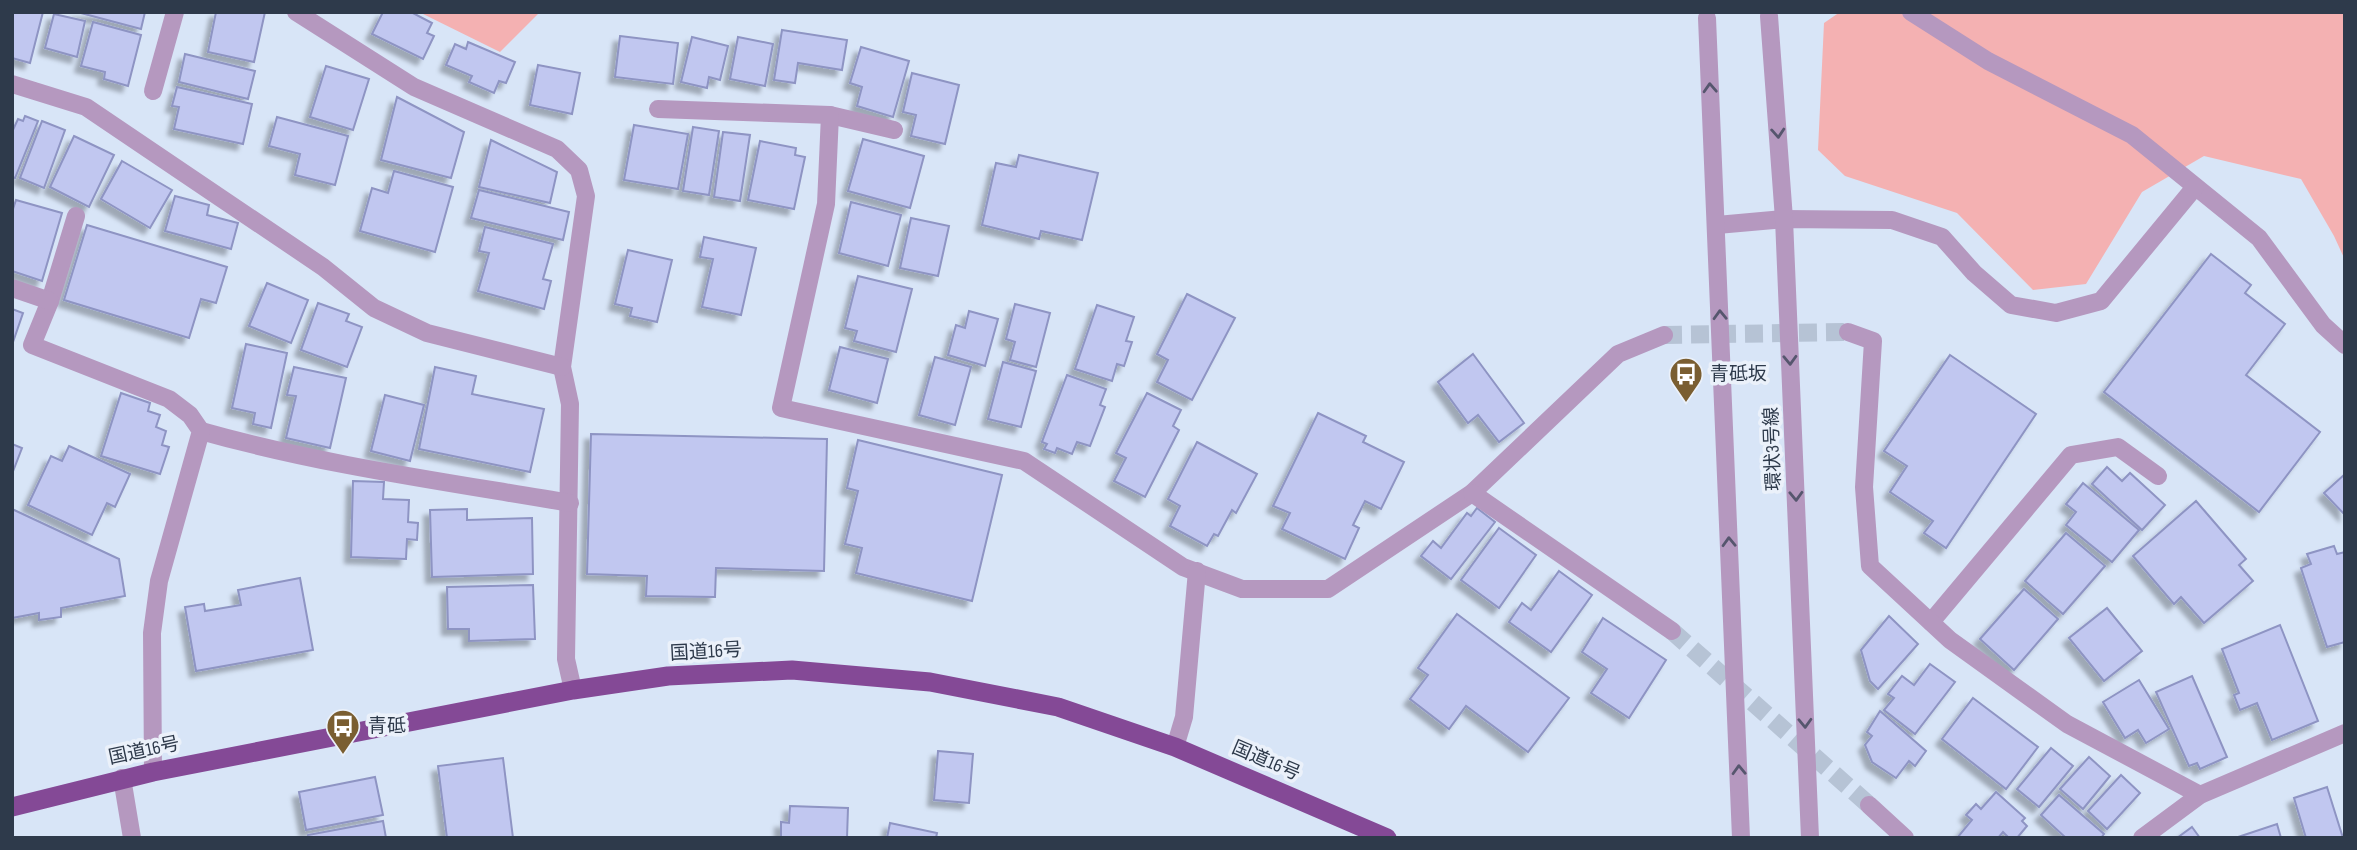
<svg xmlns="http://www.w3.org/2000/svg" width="2357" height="850" font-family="'Sofia Sans Condensed','Noto Sans JP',sans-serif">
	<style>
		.green { fill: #f4b1b2 }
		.building { fill: #c1c7f0; stroke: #8e94c3; stroke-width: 2; filter: url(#shadow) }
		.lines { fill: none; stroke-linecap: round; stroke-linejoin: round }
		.minor-tunnel { stroke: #b6c3d5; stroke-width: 18; stroke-dasharray: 18 9; stroke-linecap: butt }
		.service { stroke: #b598bf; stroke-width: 18 }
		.minor { stroke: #b598bf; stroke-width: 18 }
		.tertiary { stroke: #b598bf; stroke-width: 18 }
		.trunk { stroke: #844996; stroke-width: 19 }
		.oneway { stroke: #56566e }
		.labels { text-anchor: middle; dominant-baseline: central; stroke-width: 7; stroke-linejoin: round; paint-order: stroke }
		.poi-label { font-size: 19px; fill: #2e3a4b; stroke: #ebf1fa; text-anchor: start }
		.street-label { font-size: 19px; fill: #2e3a4b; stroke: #ebf1fa }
	</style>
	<defs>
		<filter id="shadow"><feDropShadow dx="-6" dy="6" stdDeviation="2" flood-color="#0004"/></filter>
	</defs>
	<rect width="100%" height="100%" fill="#d8e5f7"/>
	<g class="green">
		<polygon points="419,12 540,12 500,52"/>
		<polygon points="1840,12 2345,12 2345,260 2334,236 2301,179 2204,156 2142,192 2086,284 2033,290 1957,213 1845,176 1818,150 1824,23"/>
	</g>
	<g class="building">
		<polygon points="12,12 43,12 30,63 12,58"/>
		<polygon points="77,12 145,12 141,29"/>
		<polygon points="216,12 265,12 254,62 208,52"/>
		<polygon points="383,12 411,12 432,23 427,33 434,36 423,59 372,34"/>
		<polygon points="54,14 85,21 77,57 45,48"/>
		<polygon points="93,22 141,35 128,86 104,79 105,72 81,66"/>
		<polygon points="782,30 847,40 842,70 798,63 795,83 774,80"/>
		<polygon points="620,36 678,43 673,84 615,77"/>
		<polygon points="692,37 728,46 720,80 709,77 707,88 681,82"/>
		<polygon points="738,37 773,44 765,86 730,79"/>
		<polygon points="468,42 515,62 506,83 499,81 494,93 469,82 472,76 446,65 455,44 466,49"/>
		<polygon points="861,47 909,61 893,117 857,106 862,87 850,83"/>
		<polygon points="185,54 255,71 248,99 179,82"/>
		<polygon points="538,65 580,73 572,114 530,105"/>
		<polygon points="326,66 369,79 353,130 310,117"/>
		<polygon points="912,73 959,85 945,144 911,136 916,115 903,112"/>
		<polygon points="177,87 252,104 243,144 174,129 179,107 172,106"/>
		<polygon points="397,97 464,132 451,178 381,160"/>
		<polygon points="25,116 38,121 15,178 12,177 12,132 18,119 23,121"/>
		<polygon points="277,117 348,136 335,185 295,175 300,154 269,146"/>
		<polygon points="42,121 65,130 44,188 20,178"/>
		<polygon points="634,125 688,134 678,189 624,180"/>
		<polygon points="693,127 719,131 709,195 683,191"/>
		<polygon points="723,132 750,135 740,201 714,197"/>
		<polygon points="74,136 114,155 89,207 50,187"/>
		<polygon points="863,139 924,156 910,208 848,191"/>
		<polygon points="491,140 557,172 550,203 479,187"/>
		<polygon points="760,141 796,148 795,155 805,157 794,209 748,200"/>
		<polygon points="1019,155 1098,173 1082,240 1041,231 1039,239 982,225 996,163 1016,167"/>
		<polygon points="122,161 172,190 150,228 101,199"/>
		<polygon points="394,171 453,187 435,252 360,231 372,188 388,193"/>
		<polygon points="479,190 569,212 563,240 471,218"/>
		<polygon points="175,196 209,205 207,215 238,223 231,249 165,231"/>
		<polygon points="16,200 62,213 42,281 12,271 12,212"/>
		<polygon points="851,202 901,215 888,266 839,253"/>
		<polygon points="911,218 949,226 938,276 900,268"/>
		<polygon points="87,225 227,267 216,303 201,299 189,338 64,300"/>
		<polygon points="485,227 553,244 543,279 551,281 544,309 478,291 489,253 479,251"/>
		<polygon points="704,237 756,248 741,315 702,307 713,259 700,257"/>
		<polygon points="628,250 672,260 657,322 630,316 632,308 615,304"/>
		<polygon points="2211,254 2251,285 2245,293 2285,324 2246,375 2320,432 2259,512 2104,392"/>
		<polygon points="858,276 912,289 896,352 854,341 857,331 845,328"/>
		<polygon points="267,283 308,300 291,343 249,326"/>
		<polygon points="1187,294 1235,318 1192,400 1157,382 1168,360 1157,354"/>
		<polygon points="318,303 349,314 346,321 362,327 347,367 301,350"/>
		<polygon points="1015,304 1050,313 1036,367 1010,360 1015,342 1006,339"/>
		<polygon points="1097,305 1134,317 1126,341 1132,342 1124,366 1117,364 1112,381 1075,369"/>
		<polygon points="12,309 23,313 12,345"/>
		<polygon points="969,311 998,319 985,366 948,355 956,325 965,328"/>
		<polygon points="246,344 287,353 271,428 253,424 255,413 232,408"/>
		<polygon points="840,347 888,359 877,403 829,390"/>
		<polygon points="1473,354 1524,423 1499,442 1478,415 1468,423 1438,382"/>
		<polygon points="1950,355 2036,414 1946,548 1924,533 1933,521 1890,492 1907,466 1884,451"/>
		<polygon points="935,357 971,367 955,425 919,415"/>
		<polygon points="1003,362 1036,371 1021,427 988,419"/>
		<polygon points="294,367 346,378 330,448 286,438 296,396 287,395"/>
		<polygon points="435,367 476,376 472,394 544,409 530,472 419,449"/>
		<polygon points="1067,375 1106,389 1100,405 1105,407 1090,446 1077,442 1072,454 1057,448 1055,453 1044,449 1047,444 1042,442"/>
		<polygon points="121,393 150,403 148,411 160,415 156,427 166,431 162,445 169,447 160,474 101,456"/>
		<polygon points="1147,393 1181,410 1173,426 1179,430 1145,497 1114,481 1126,458 1116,453"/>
		<polygon points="385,395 424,405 410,461 371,451"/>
		<polygon points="1318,413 1366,436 1363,442 1404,462 1381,509 1365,501 1353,525 1359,528 1345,559 1282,529 1290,513 1273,506"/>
		<polygon points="591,434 827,439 824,571 716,568 715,597 646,596 647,576 587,574"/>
		<polygon points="858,440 1002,475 972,601 856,573 862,548 845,544 858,491 847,488"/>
		<polygon points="1197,442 1257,474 1236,513 1232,510 1218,536 1214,534 1207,546 1170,526 1180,506 1168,499"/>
		<polygon points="12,444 22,448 12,474"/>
		<polygon points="69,446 130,474 115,507 107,503 92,535 28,505 51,456 62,461"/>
		<polygon points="2107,467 2122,481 2130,473 2165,505 2142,530 2092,484"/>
		<polygon points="2345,474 2345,515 2324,493"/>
		<polygon points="353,481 384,482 383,499 409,500 408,522 418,523 417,540 407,539 406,559 351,557"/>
		<polygon points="2083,483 2139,530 2112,562 2066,525 2076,512 2066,504"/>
		<polygon points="2196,501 2246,559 2239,565 2253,581 2204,623 2181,597 2174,604 2133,556"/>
		<polygon points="1477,508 1495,522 1451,579 1421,556 1433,541 1441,548 1467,513 1471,516"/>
		<polygon points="12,509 119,559 125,596 61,608 61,617 39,620 39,613 12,618"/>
		<polygon points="467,509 467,520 532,518 533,574 432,577 430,510"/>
		<polygon points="1499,528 1536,555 1499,608 1461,580"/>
		<polygon points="2066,533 2105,566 2063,614 2025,581"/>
		<polygon points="2334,546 2337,554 2345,552 2345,642 2327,647 2301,568 2311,564 2307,554"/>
		<polygon points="1559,571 1592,595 1551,652 1509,622 1522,603 1531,610"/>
		<polygon points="300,578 313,650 196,671 185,607 204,604 205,611 241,605 238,590"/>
		<polygon points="533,585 535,639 469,641 469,629 448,629 447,587"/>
		<polygon points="2024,589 2058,619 2014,670 1980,639"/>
		<polygon points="2107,608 2142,651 2104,681 2069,638"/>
		<polygon points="1457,614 1569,698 1528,752 1466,706 1449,729 1410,699 1428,675 1418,668"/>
		<polygon points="1889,616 1918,644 1878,689 1870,681 1861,650"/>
		<polygon points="1603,618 1666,660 1629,718 1591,693 1607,669 1582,652"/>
		<polygon points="2280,625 2318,721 2272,740 2257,703 2240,710 2234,695 2239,693 2222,649"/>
		<polygon points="1930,664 1955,682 1915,734 1884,710 1894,698 1888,694 1902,676 1914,685"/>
		<polygon points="2192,676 2227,757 2200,769 2197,763 2189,766 2156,692"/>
		<polygon points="2139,680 2169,729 2146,743 2138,730 2125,738 2103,702"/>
		<polygon points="1973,698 2038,747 2006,789 1942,739"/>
		<polygon points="1880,711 1926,751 1915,766 1909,761 1896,778 1872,762 1865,745 1872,736 1867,732"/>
		<polygon points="2051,748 2073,766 2039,807 2017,789"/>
		<polygon points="938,751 973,754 969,803 934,800"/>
		<polygon points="2089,757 2110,776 2083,809 2060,789"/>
		<polygon points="503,758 513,838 447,838 438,766"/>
		<polygon points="2121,775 2140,793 2107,829 2088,811"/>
		<polygon points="375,777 383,815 306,830 299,792"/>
		<polygon points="2327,787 2343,838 2306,838 2294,798"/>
		<polygon points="1996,792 2025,818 2022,821 2027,826 2017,838 2009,838 2003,832 1998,838 1957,838 1972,820 1966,815 1976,804 1981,809"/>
		<polygon points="2059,795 2104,834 2101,838 2066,838 2041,815"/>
		<polygon points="790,806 848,808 847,838 781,838 781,822 789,823"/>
		<polygon points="383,821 386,838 308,838 308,835"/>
		<polygon points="890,823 937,833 936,838 887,838"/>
		<polygon points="2277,824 2281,838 2238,838 2238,837"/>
		<polygon points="2192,827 2200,838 2177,838"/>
	</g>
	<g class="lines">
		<g class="minor-tunnel">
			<polyline points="1664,335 1848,332"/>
			<polyline points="1672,631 1869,805"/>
		</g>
		<g class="service">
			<polyline points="296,12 414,87 557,149 579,170 586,196 562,367 570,404 566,659 573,690"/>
			<polyline points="12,84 86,107 323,267 374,308 427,333 562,367"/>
			<polyline points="153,91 175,12"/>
			<polyline points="830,115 894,130"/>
			<path d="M 201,431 C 321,465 447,482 570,503"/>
			<polyline points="1931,622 2071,455 2118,447 2158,476"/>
		</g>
		<g class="minor">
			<polyline points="1911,12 1988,61 2132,135 2259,238 2323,325 2345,345"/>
			<polyline points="658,109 830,115 826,204 781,408 1024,461 1183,567 1242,589 1328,589 1472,493 1618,354 1664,335"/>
			<polyline points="76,216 50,301 32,345 169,399 190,415 201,431 159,581 152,633 153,772"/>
			<polyline points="1717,225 1784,219 1892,220 1942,237 1974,273 2011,305 2056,313 2101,301 2195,187"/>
			<polyline points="12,288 50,301"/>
			<polyline points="1848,332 1873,341 1864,487 1870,566 1950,640 2067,724 2200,795"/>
			<polyline points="1472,493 1672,631"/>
			<polyline points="1175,747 1184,717 1197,571"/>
			<polyline points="122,778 132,838"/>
			<polyline points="1869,805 1905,838"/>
			<polyline points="2142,838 2200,795 2345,733"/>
		</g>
		<g class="tertiary">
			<polyline points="1769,16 1784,219 1810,838"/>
			<polyline points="1707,18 1741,838"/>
		</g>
		<polyline class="trunk" points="12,807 153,772 573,690 668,676 792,670 930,682 1058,707 1175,747 1387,838"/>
	</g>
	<defs><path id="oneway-chevron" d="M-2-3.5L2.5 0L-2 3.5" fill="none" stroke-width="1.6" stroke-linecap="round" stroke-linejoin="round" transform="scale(1.75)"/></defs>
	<g class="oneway">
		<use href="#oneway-chevron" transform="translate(1710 88) rotate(-93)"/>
		<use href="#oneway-chevron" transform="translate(1778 133) rotate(86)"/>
		<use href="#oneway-chevron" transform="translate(1720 315) rotate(-92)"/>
		<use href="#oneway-chevron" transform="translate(1790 360) rotate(88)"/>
		<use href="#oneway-chevron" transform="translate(1796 496) rotate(88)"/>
		<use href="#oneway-chevron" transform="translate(1729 542) rotate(-92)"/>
		<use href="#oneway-chevron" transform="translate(1805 723) rotate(88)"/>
		<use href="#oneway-chevron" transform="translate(1739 770) rotate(-92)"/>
	</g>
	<defs>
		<symbol id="bus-pin" viewBox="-11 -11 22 30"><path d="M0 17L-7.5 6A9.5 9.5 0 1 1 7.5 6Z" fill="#7a5e31" stroke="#ebf1fa"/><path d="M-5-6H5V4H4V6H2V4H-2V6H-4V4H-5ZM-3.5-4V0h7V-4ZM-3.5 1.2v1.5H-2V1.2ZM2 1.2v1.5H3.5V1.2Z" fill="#fff"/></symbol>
	</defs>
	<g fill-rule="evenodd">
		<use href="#bus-pin" x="1667" y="355" width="38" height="52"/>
		<use href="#bus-pin" x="324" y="707" width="38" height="52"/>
	</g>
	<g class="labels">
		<g class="poi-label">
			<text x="1710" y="374">青砥坂</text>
			<text x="368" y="726">青砥</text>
		</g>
		<g class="street-label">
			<text transform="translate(1773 449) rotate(-92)">環状3号線</text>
			<text transform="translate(706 652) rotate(-3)">国道16号</text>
			<text transform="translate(144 751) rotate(-12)">国道16号</text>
			<text transform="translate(1266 761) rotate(23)">国道16号</text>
		</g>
	</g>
	<rect width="2357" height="850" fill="none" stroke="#2e3a4b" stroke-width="28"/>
</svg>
